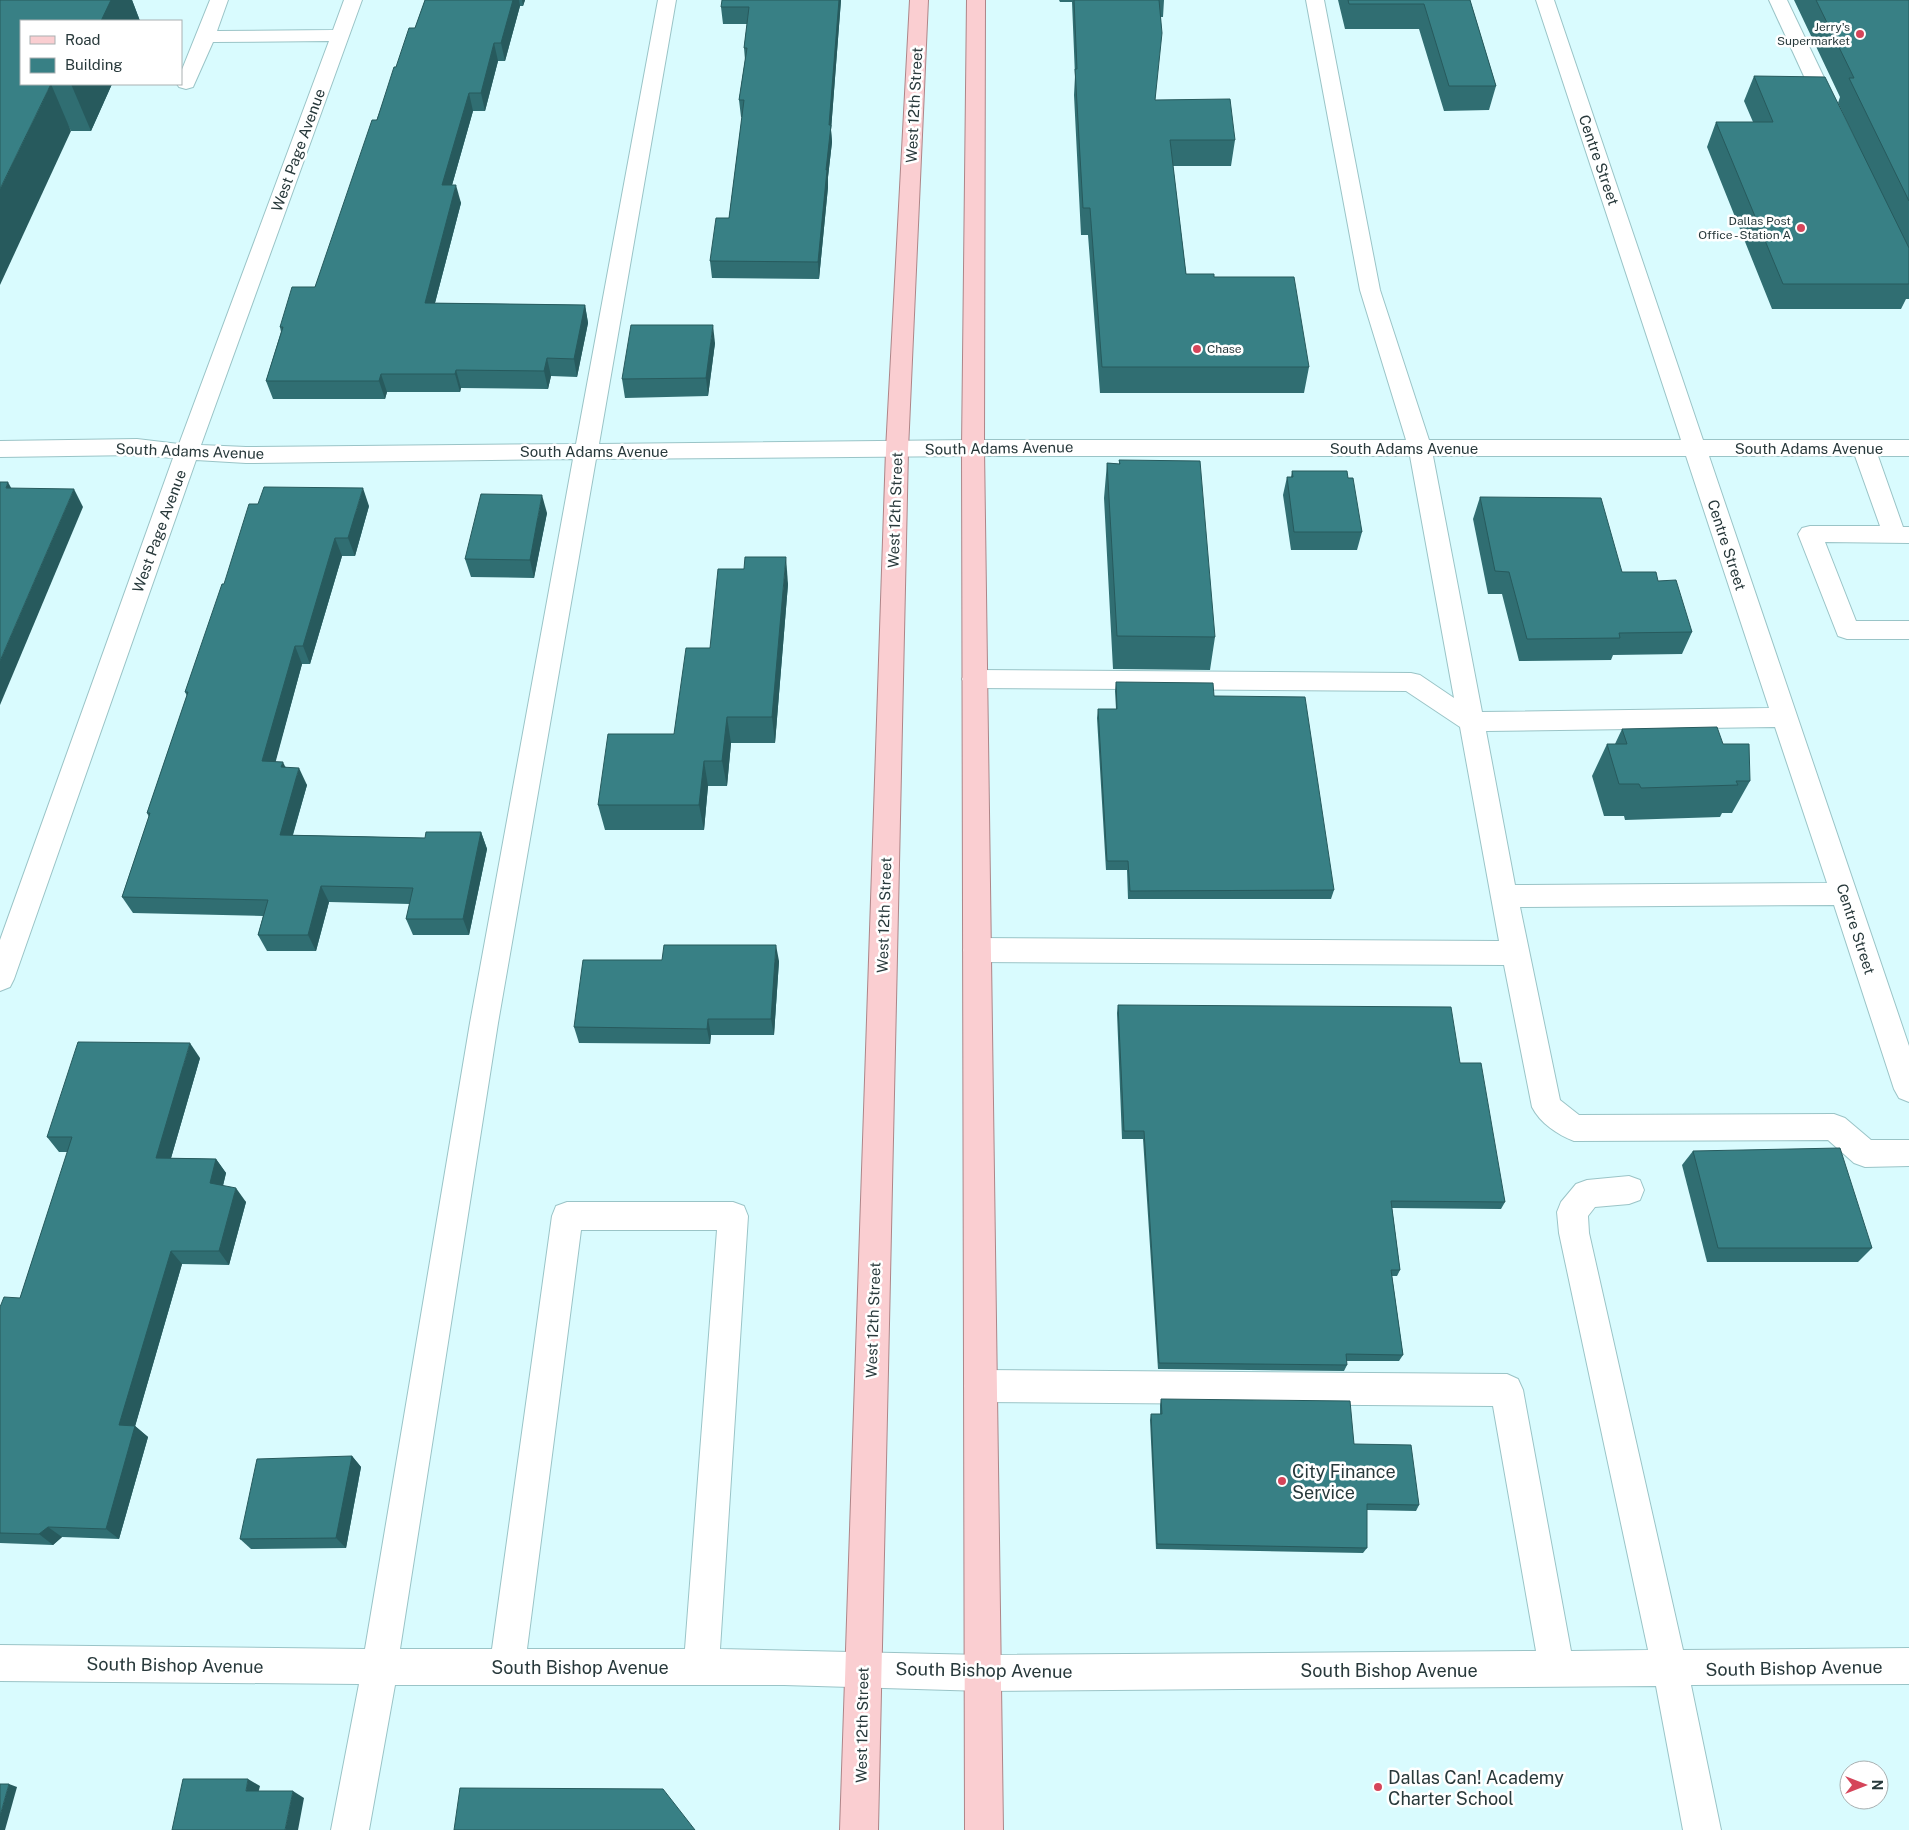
<svg xmlns="http://www.w3.org/2000/svg" width="1909" height="1830" font-family="'Public Sans',sans-serif">
	<style>
		.lines { fill: none; stroke-linecap: round; stroke-linejoin: round }
		.minor-casing { stroke: #9ac4c7; stroke-width: 2 }
		.major-casing { stroke: #ae8588; stroke-width: 2 }
		.minor { fill: #fff; fill-rule: evenodd }
		.major { fill: #faced1; fill-rule: evenodd }
		.wall { fill: #306e72 }
		.shaded-wall { fill: #275a5d }
		.building { fill: #388085; stroke: #275a5d }
		.poi-dot { fill: #d5455a; stroke: #fff; stroke-width: 2 }
		.labels { text-anchor: middle; dominant-baseline: central; stroke-width: 5; stroke-linejoin: round; paint-order: stroke }
		.far-poi-label { font-size: 12px; fill: #28393b; stroke: #fff; text-anchor: end }
		.street-label { font-size: 15px; fill: #28393b; stroke: #fff }
		.near-poi-label { font-size: 18px; fill: #28393b; stroke: #fff; text-anchor: start }
		.near-street-label { font-size: 18px; fill: #28393b; stroke: #fff }
	</style>
	<rect width="100%" height="100%" fill="#d9fbfe"/>
	<g class="lines">
		<defs>
			<g id="minor">
				<path d="M 210,0 L 228,0 L 217,31 L 333,30 L 344,0 L 362,0 L 201,445 L 246,447 L 576,444 L 658,0 L 676,0 L 599,444 L 973,440 L 1406,440 L 1360,290 L 1306,0 L 1324,0 L 1380,290 L 1429,440 L 1681,440 L 1536,0 L 1554,0 L 1703,440 L 1909,440 L 1909,456 L 1878,456 L 1903,527 L 1909,527 L 1909,543 L 1825,542 L 1856,621 L 1909,621 L 1909,639 L 1847,639 L 1838,636 L 1798,534 L 1802,528 L 1810,526 L 1880,526 L 1855,456 L 1709,456 L 1909,1046 L 1909,1102 L 1899,1098 L 1894,1089 L 1834,905 L 1520,907 L 1560,1100 L 1579,1115 L 1834,1114 L 1845,1118 L 1871,1140 L 1909,1140 L 1909,1166 L 1865,1167 L 1854,1163 L 1828,1140 L 1574,1141 C 1558,1135 1540,1123 1532,1107 L 1504,965 L 977,962 L 967,958 L 963,950 L 967,942 L 977,938 L 1499,941 L 1460,727 L 1406,691 L 975,688 L 966,686 L 962,679 L 966,672 L 975,670 L 1411,673 L 1420,675 L 1454,698 L 1410,456 L 973,456 L 596,459 L 498,1023 L 400,1649 L 492,1649 L 552,1216 L 556,1206 L 567,1202 L 733,1202 L 744,1206 L 748,1216 L 720,1649 L 983,1655 L 1536,1651 L 1493,1406 L 980,1402 L 969,1397 L 964,1386 L 969,1375 L 980,1370 L 1507,1374 L 1518,1379 L 1523,1390 L 1571,1651 L 1648,1650 L 1559,1233 L 1557,1212 L 1561,1202 L 1576,1184 L 1587,1180 L 1629,1176 L 1640,1180 L 1644,1190 L 1640,1200 L 1629,1204 L 1595,1207 L 1588,1216 L 1589,1233 L 1683,1650 L 1909,1648 L 1909,1684 L 1691,1685 L 1721,1830 L 1683,1830 L 1656,1686 L 983,1691 L 784,1685 L 395,1685 L 369,1830 L 331,1830 L 359,1684 L 0,1681 L 0,1645 L 365,1649 L 470,1023 L 573,459 L 246,463 L 196,460 L 14,979 L 10,987 L 0,991 L 0,940 L 173,458 L 137,455 L 0,457 L 0,441 L 137,439 L 179,444 L 329,41 L 213,42 L 193,87 L 186,89 L 179,87 L 177,84 L 181,84 L 181,72 ZM 1433,456 L 1686,456 L 1769,708 L 1482,712 ZM 1775,727 L 1827,883 L 1515,885 L 1486,731 ZM 581,1230 L 717,1230 L 685,1649 L 527,1649 Z"/>
				<polygon points="1769,0 1787,0 1839,109 1836,113 1829,115 1822,113 1819,109"/>
			</g>
			<g id="major">
				<polygon points="910,0 928,0 908,450 878,1830 840,1830 886,450"/>
				<polygon points="967,0 985,0 984,448 1003,1830 965,1830 962,448"/>
			</g>
		</defs>
		<use href="#minor" class="minor-casing"/>
		<use href="#major" class="major-casing"/>
		<use href="#minor" class="minor"/>
		<use href="#major" class="major"/>
	</g>
	<g class="wall">
		<polygon points="0,0 132,0 140,21 21,21 112,84 91,131 71,131"/>
		<polygon points="425,0 525,0 523,6 520,6 505,61 498,61 485,111 473,111 452,185 461,203 435,303 585,305 588,323 577,377 551,376 548,389 461,388 460,392 387,392 385,399 273,399 266,381 281,332 280,327 315,287 396,67 415,28"/>
		<polygon points="841,0 831,130 832,142 828,177 828,187 819,279 712,278 710,261 729,218 742,117 741,117 739,100 745,60 744,48 747,24 723,24 721,7"/>
		<polygon points="1059,0 1164,0 1163,17 1161,17 1155,100 1235,140 1231,166 1173,166 1186,274 1214,277 1309,367 1304,393 1100,393 1088,235 1081,235 1074,95 1075,76 1072,2 1060,2"/>
		<polygon points="1338,0 1470,0 1496,86 1489,110 1444,111 1419,29 1345,29"/>
		<polygon points="1794,0 1909,0 1909,299 1906,299 1901,309 1772,309 1707,147 1716,122 1753,122 1744,101 1754,76 1858,145 1838,103 1840,97"/>
		<polygon points="715,343 708,396 625,398 622,379"/>
		<polygon points="1119,460 1215,637 1210,670 1113,669 1104,498 1107,463 1119,464"/>
		<polygon points="1292,471 1348,478 1362,532 1357,550 1291,550 1283,495 1287,477 1291,477"/>
		<polygon points="1480,497 1622,572 1658,581 1692,632 1682,654 1613,655 1611,660 1519,661 1502,594 1488,594 1473,519"/>
		<polygon points="369,506 355,556 342,556 310,664 302,664 275,762 286,767 307,785 293,835 425,838 481,832 487,849 469,935 413,935 406,919 410,904 329,902 316,951 267,951 258,935 263,916 133,913 122,897 149,817 147,813 187,696 185,692 224,584"/>
		<polygon points="547,513 534,578 471,577 465,559"/>
		<polygon points="788,584 775,743 731,743 727,786 708,786 704,830 605,830 598,805 674,734"/>
		<polygon points="1116,682 1214,696 1334,890 1331,899 1128,899 1127,870 1106,870 1097,718 1098,709 1116,709 1115,691"/>
		<polygon points="1622,729 1723,744 1750,781 1732,813 1722,813 1720,817 1625,820 1624,816 1604,816 1592,776 1607,744 1615,744"/>
		<polygon points="779,961 774,1035 711,1035 710,1044 579,1043 574,1027"/>
		<polygon points="1118,1005 1460,1063 1505,1202 1501,1209 1392,1208 1400,1270 1397,1276 1392,1276 1403,1355 1399,1361 1346,1361 1347,1365 1344,1371 1158,1369 1143,1139 1122,1139 1117,1013"/>
		<polygon points="200,1058 171,1158 216,1159 226,1173 223,1186 246,1202 229,1265 182,1264 135,1426 148,1437 119,1539 62,1537 53,1545 0,1543 0,1307 20,1298 68,1152 59,1152 47,1137"/>
		<polygon points="1693,1151 1872,1248 1858,1262 1707,1262 1682,1165"/>
		<polygon points="1161,1399 1354,1444 1419,1505 1416,1511 1367,1510 1367,1548 1363,1553 1156,1549 1150,1420 1151,1414 1160,1414 1160,1405"/>
		<polygon points="352,1456 361,1467 346,1548 251,1549 240,1539"/>
	</g>
	<g class="shaded-wall">
		<polygon points="111,0 132,0 140,21 101,21"/>
		<polygon points="513,0 519,0 520,6 505,61 501,43"/>
		<polygon points="522,0 525,0 523,6"/>
		<polygon points="839,0 841,0 831,130 832,142 828,177 828,187 819,279 818,262"/>
		<polygon points="494,43 498,61 485,111 481,93"/>
		<polygon points="51,84 71,131 0,285 0,189"/>
		<polygon points="71,84 112,84 91,131"/>
		<polygon points="469,93 473,111 447,203 442,185"/>
		<polygon points="456,185 461,203 430,322 425,303"/>
		<polygon points="585,305 588,323 577,377 574,359"/>
		<polygon points="713,325 715,343 708,396 706,378"/>
		<polygon points="547,358 551,376 548,389 544,371"/>
		<polygon points="456,370 461,388 460,392 455,374"/>
		<polygon points="381,374 387,392 385,399 379,381"/>
		<polygon points="8,482 18,501 6,488"/>
		<polygon points="363,488 369,506 355,556 348,538"/>
		<polygon points="74,489 83,507 0,705 0,661"/>
		<polygon points="542,495 547,513 534,578 530,560"/>
		<polygon points="335,538 342,556 310,664 303,646"/>
		<polygon points="786,557 788,584 775,743 772,717"/>
		<polygon points="295,646 302,664 271,779 262,761"/>
		<polygon points="727,717 731,743 727,786 722,761"/>
		<polygon points="704,761 708,786 704,830 699,805"/>
		<polygon points="283,762 291,779 281,767"/>
		<polygon points="299,768 307,785 288,851 280,835"/>
		<polygon points="481,832 487,849 469,935 463,919"/>
		<polygon points="321,886 329,902 316,951 308,935"/>
		<polygon points="776,945 779,961 774,1035 771,1019"/>
		<polygon points="708,1019 711,1035 710,1044 707,1029"/>
		<polygon points="190,1043 200,1058 167,1172 156,1158"/>
		<polygon points="216,1159 226,1173 220,1197 210,1183"/>
		<polygon points="236,1188 246,1202 229,1265 219,1251"/>
		<polygon points="171,1251 182,1264 132,1437 119,1425"/>
		<polygon points="135,1426 148,1437 119,1539 106,1529"/>
		<polygon points="352,1456 361,1467 346,1548 336,1538"/>
		<polygon points="48,1527 62,1537 53,1545 39,1534"/>
		<polygon points="248,1779 260,1786 257,1798 246,1791"/>
		<polygon points="9,1784 17,1787 5,1830 0,1830 0,1816"/>
		<polygon points="293,1791 304,1798 298,1830 285,1830"/>
	</g>
	<g class="building">
		<polygon points="0,0 111,0 101,21 21,21 21,84 71,84 51,84 0,189"/>
		<polygon points="425,0 513,0 501,43 494,43 481,93 469,93 442,185 456,185 425,303 585,305 574,359 547,358 544,371 456,370 455,374 381,374 379,381 266,381 283,327 280,327 292,287 315,287 372,120 377,120 394,67 396,67 409,28 415,28"/>
		<polygon points="722,0 839,0 829,125 831,125 826,170 827,170 818,262 710,261 716,218 729,218 744,100 739,100 747,48 744,48 749,7 721,7"/>
		<polygon points="1074,0 1159,0 1162,33 1155,100 1230,99 1235,140 1170,140 1186,274 1214,274 1214,277 1294,277 1309,367 1102,367 1090,208 1083,208 1075,69 1077,69"/>
		<polygon points="1348,0 1470,0 1496,86 1449,86 1424,4 1349,4"/>
		<polygon points="1816,0 1909,0 1909,201 1849,78 1854,78"/>
		<polygon points="1754,76 1825,77 1909,248 1909,284 1783,284 1716,122 1773,122"/>
		<polygon points="631,325 713,325 706,378 622,379"/>
		<polygon points="1119,460 1200,461 1215,637 1117,636 1107,463 1120,464"/>
		<polygon points="1292,471 1347,471 1348,478 1353,478 1362,532 1294,532 1287,477 1293,477"/>
		<polygon points="0,482 8,482 6,488 74,489 0,661"/>
		<polygon points="264,487 363,488 348,538 335,538 303,646 295,646 262,761 283,762 281,767 299,768 280,835 425,838 426,832 481,832 463,919 406,919 413,888 321,886 308,935 258,935 268,900 122,897 150,813 147,813 188,692 185,692 222,584 224,584 249,504 258,504"/>
		<polygon points="481,494 542,495 530,560 465,559"/>
		<polygon points="1480,497 1601,498 1622,572 1656,572 1658,581 1676,580 1692,632 1619,633 1620,638 1527,639 1509,572 1495,571"/>
		<polygon points="745,557 786,557 772,717 727,717 722,761 704,761 699,805 598,805 608,734 674,734 686,648 710,648 718,569 744,569"/>
		<polygon points="1116,682 1213,683 1214,696 1305,697 1334,890 1130,891 1128,861 1107,861 1098,709 1117,709"/>
		<polygon points="1717,727 1723,744 1749,744 1750,781 1736,781 1738,785 1641,788 1639,784 1619,784 1607,744 1627,744 1622,729"/>
		<polygon points="664,945 776,945 771,1019 708,1019 707,1029 574,1027 583,960 662,960"/>
		<polygon points="1118,1005 1451,1007 1460,1063 1481,1063 1505,1202 1391,1201 1400,1270 1391,1270 1403,1355 1346,1354 1347,1365 1159,1363 1144,1131 1124,1131"/>
		<polygon points="78,1042 190,1043 156,1158 216,1159 210,1183 236,1188 219,1251 171,1251 119,1425 135,1426 106,1529 48,1527 39,1534 0,1533 0,1307 4,1297 20,1298 72,1137 47,1137"/>
		<polygon points="1840,1148 1872,1248 1718,1248 1693,1151"/>
		<polygon points="1161,1399 1350,1401 1354,1444 1411,1445 1419,1505 1367,1504 1367,1548 1157,1544 1151,1414 1162,1414"/>
		<polygon points="352,1456 336,1538 240,1539 257,1459"/>
		<polygon points="183,1779 248,1779 246,1791 293,1791 285,1830 172,1830"/>
		<polygon points="0,1784 9,1784 0,1816"/>
		<polygon points="460,1788 663,1789 695,1830 454,1830"/>
	</g>
	<g class="poi-dot">
		<circle cx="1860" cy="34" r="5"/>
		<circle cx="1801" cy="228" r="5"/>
		<circle cx="1197" cy="349" r="5"/>
		<circle cx="1282" cy="1481" r="5"/>
		<circle cx="1378" cy="1787" r="5"/>
	</g>
	<g class="labels">
		<g class="far-poi-label">
			<text x="1850" y="27">Jerry's<tspan x="1850" dy="14">Supermarket</tspan></text>
			<text x="1791" y="221">Dallas Post<tspan x="1791" dy="14">Office - Station A</tspan></text>
			<text x="1207" y="349" text-anchor="start">Chase</text>
		</g>
		<g class="street-label">
			<text transform="translate(914 105) rotate(-87)">West 12th Street</text>
			<text transform="translate(298 150) rotate(-70)">West Page Avenue</text>
			<text transform="translate(1599 160) rotate(71)">Centre Street</text>
			<text transform="translate(999 448) rotate(-1)">South Adams Avenue</text>
			<text x="1404" y="448">South Adams Avenue</text>
			<text x="1809" y="448">South Adams Avenue</text>
			<text transform="translate(190 451) rotate(2)">South Adams Avenue</text>
			<text x="594" y="451">South Adams Avenue</text>
			<text transform="translate(895 510) rotate(-88)">West 12th Street</text>
			<text transform="translate(159 531) rotate(-70)">West Page Avenue</text>
			<text transform="translate(1727 545) rotate(72)">Centre Street</text>
			<text transform="translate(884 915) rotate(-88)">West 12th Street</text>
			<text transform="translate(1856 929) rotate(72)">Centre Street</text>
			<text transform="translate(873 1320) rotate(-88)">West 12th Street</text>
			<text transform="translate(862 1725) rotate(-89)">West 12th Street</text>
		</g>
		<g class="near-poi-label">
			<text x="1292" y="1471">City Finance<tspan x="1292" dy="21">Service</tspan></text>
			<text x="1388" y="1777">Dallas Can! Academy<tspan x="1388" dy="21">Charter School</tspan></text>
		</g>
		<g class="near-street-label">
			<text transform="translate(175 1665) rotate(1)">South Bishop Avenue</text>
			<text x="580" y="1667">South Bishop Avenue</text>
			<text transform="translate(1794 1668) rotate(-1)">South Bishop Avenue</text>
			<text transform="translate(984 1670) rotate(1)">South Bishop Avenue</text>
			<text x="1389" y="1670">South Bishop Avenue</text>
		</g>
	</g>
	<rect x="20" y="20" width="162" height="65" fill="#ffffff" stroke="#a9b0b1"/>
	<rect x="30" y="36" width="25" height="8" fill="#faced1" stroke="#a9b0b1"/>
	<text x="65" y="45" font-size="15" fill="#28393b">Road</text>
	<rect x="30" y="58" width="25" height="15" fill="#388085" stroke="#a9b0b1"/>
	<text x="65" y="70" font-size="15" fill="#28393b">Building</text>
	<g transform="translate(1864 1785) rotate(90)"><circle r="24" fill="#ffffff" stroke="#a9b0b1"/>
	<path d="M0-4L9 19L0 12L-9 19Z" fill="#d5455a"/>
	<text y="-8" font-size="14" font-weight="bold" text-anchor="middle" fill="#28393b">N</text>
	</g>
</svg>
